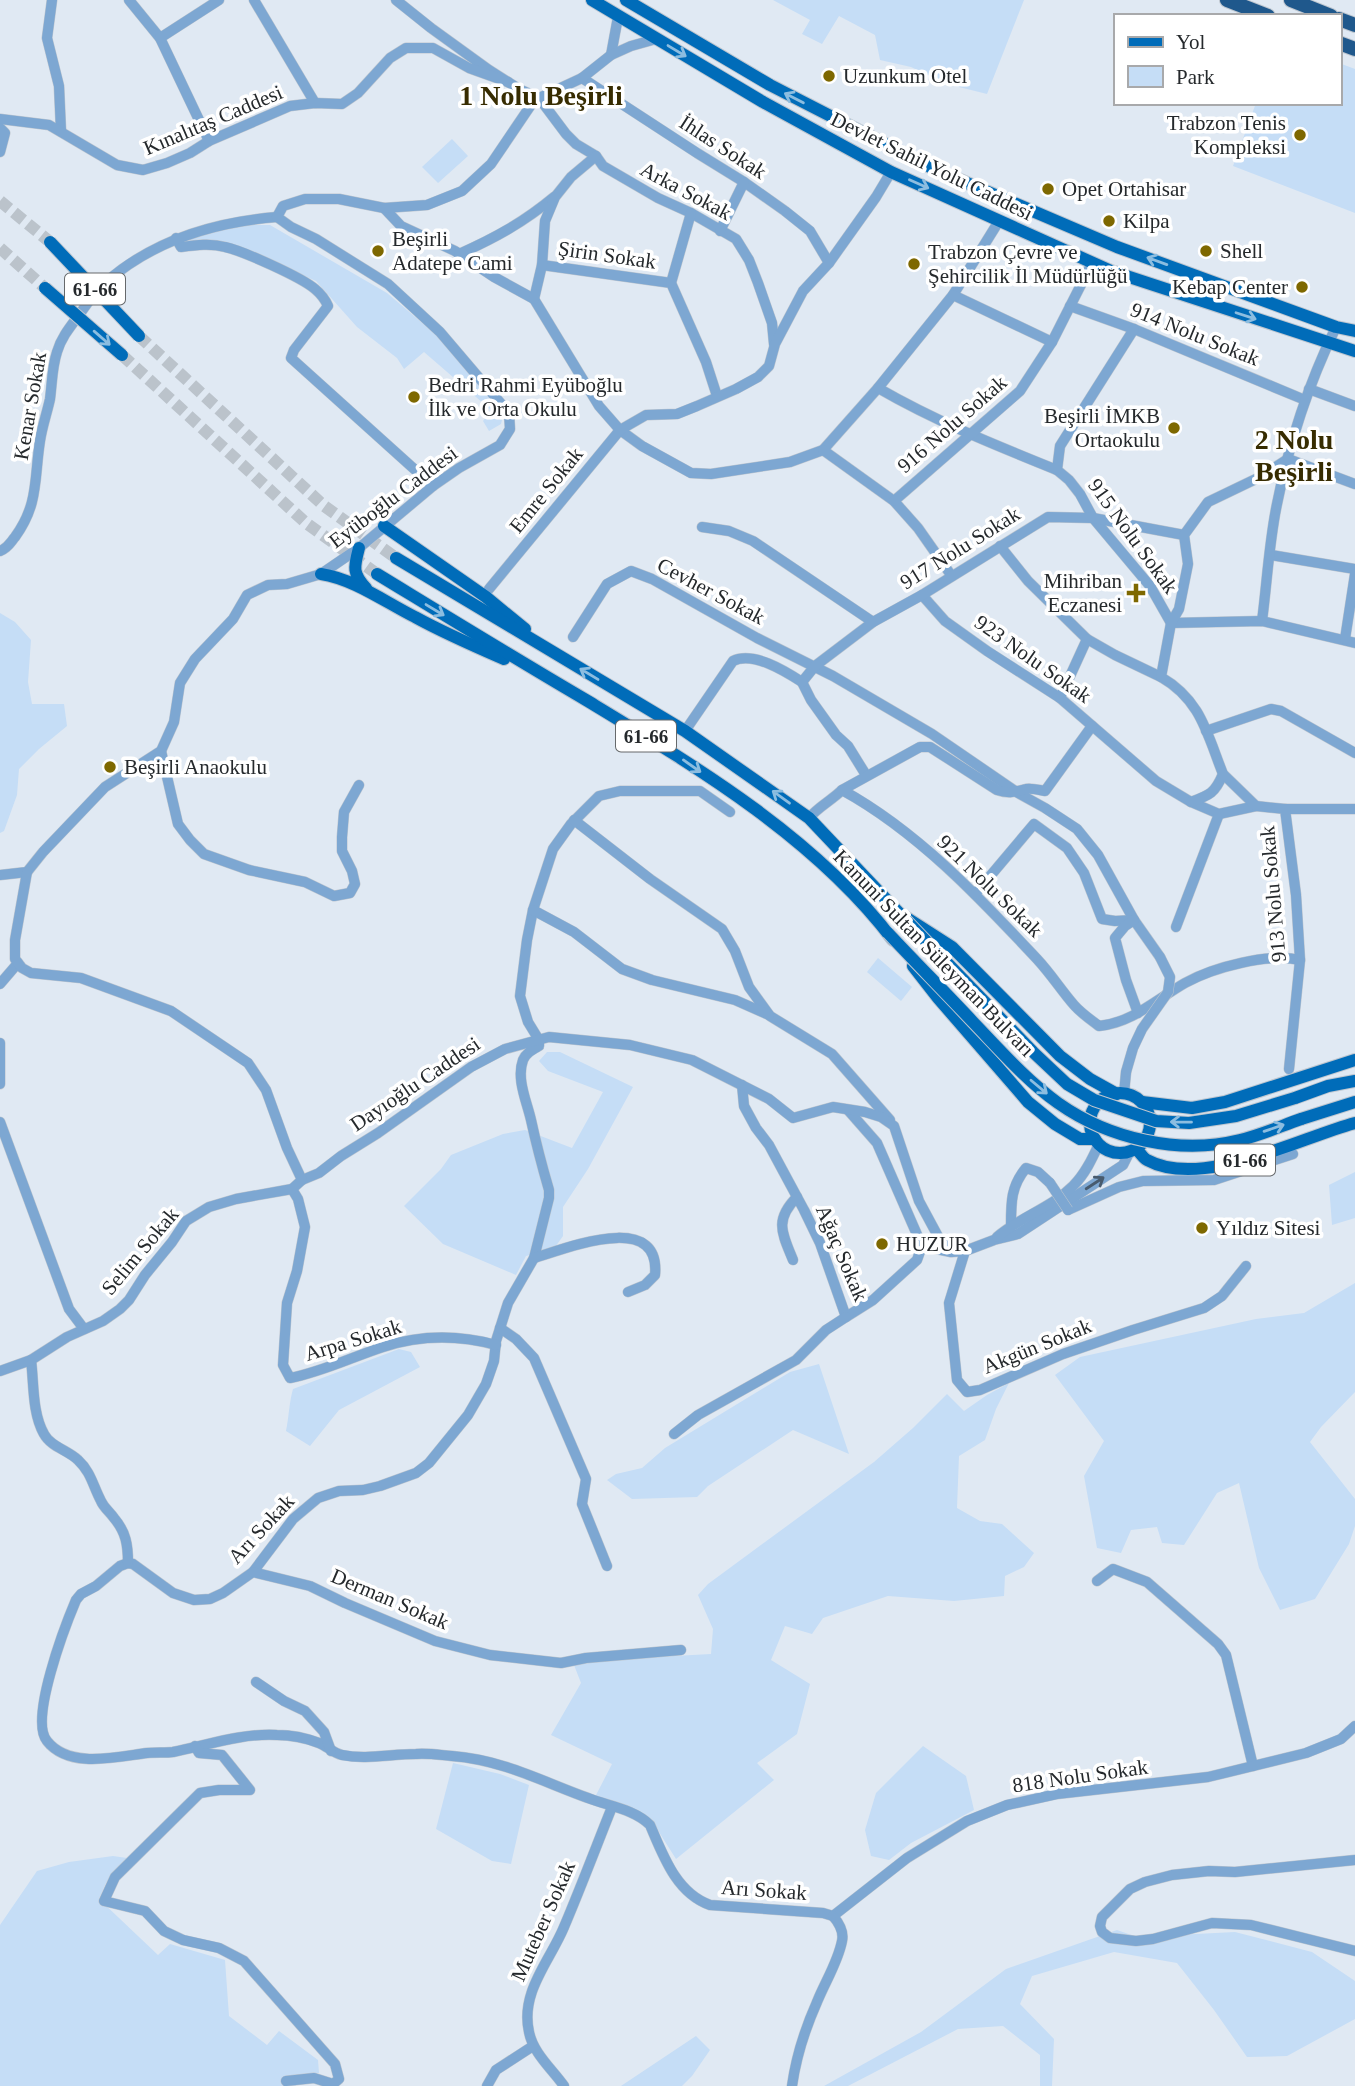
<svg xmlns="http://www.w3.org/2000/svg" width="1355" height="2086" font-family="Georgia,serif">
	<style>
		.green { fill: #c5ddf6 }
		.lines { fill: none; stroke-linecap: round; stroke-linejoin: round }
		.major-tunnel { stroke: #bbc3cb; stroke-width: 12; stroke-dasharray: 12 6; stroke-linecap: butt }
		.minor-casing { stroke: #bec6cf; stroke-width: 11 }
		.major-casing { stroke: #bec6cf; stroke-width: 14 }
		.highway-casing { stroke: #bec6cf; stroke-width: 16 }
		.minor { stroke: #7da7d2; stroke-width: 10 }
		.major { stroke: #006cb9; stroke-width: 12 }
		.highway { stroke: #1f588c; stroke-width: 14 }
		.minor-bridge-casing { stroke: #bec6cf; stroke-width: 11; stroke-linecap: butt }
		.major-bridge-casing { stroke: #bec6cf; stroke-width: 14; stroke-linecap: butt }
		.minor-bridge { stroke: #7da7d2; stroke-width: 10 }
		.major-bridge { stroke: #006cb9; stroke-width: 12 }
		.oneway { stroke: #8cbde0 }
		.oneway2 { stroke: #485b6e }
		.poi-dot { fill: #7e6800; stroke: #fff; stroke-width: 2.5 }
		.labels { text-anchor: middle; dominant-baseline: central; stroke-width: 7; stroke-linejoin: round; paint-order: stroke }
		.shield { fill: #fff; stroke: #66696b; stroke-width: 2 }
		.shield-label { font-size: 19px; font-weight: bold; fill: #25292c }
		.poi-label { font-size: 21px; fill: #25292c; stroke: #fff; text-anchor: start }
		.street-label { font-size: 21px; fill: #25292c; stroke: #fff }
		.district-label { font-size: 28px; font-weight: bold; fill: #372c01; stroke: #fff }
	</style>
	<rect width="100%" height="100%" fill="#e0e9f3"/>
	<g class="green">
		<polygon points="773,0 1024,0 987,94 947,84 911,67 880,60 875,35 839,16 822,44 802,34 810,20"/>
		<polygon points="1339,63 1355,69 1355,213 1233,166 1256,103 1339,103"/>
		<polygon points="452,139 468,156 438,183 422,167"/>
		<polygon points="244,225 270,225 387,293 440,338 499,410 502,420 501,424 489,431 483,421 491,410 424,352 404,369 397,358 357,327 316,281 231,244 201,239 185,242 204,233"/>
		<polygon points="0,613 15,622 31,640 28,682 32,704 64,704 67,726 39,749 19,769 17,795 4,831 0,833"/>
		<polygon points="878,958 912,987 901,1001 867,972"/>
		<polygon points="547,1052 560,1052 633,1087 588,1169 563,1207 563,1236 553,1250 526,1256 516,1275 443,1244 404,1206 441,1169 451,1155 503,1134 525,1130 572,1148 603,1092 548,1071 539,1061"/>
		<polygon points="1355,1172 1355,1218 1332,1225 1329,1185"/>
		<polygon points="1355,1283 1355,1392 1321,1427 1310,1442 1355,1499 1355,1526 1349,1544 1315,1599 1280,1610 1259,1568 1239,1483 1217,1493 1184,1545 1162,1543 1157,1527 1131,1530 1121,1553 1097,1548 1084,1476 1104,1441 1055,1375 1080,1357 1256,1319 1304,1313"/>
		<path d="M 399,1349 L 411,1352 L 420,1367 L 339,1410 L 310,1446 L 286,1431 C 289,1417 289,1403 293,1389 Z"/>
		<polygon points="819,1364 849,1454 793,1430 708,1486 697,1497 632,1499 607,1480 616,1474 642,1468 665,1448 790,1372"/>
		<polygon points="1009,1383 996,1409 985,1440 959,1456 957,1508 980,1521 1002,1524 1034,1553 1024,1567 1005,1576 1004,1596 954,1601 888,1596 823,1618 812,1634 785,1626 771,1660 810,1684 797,1734 757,1763 774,1780 676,1859 652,1821 595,1797 612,1764 551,1735 581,1683 574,1665 618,1659 711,1654 713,1629 698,1595 708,1584 874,1462 913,1428 947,1394 964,1411 987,1395"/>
		<polygon points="923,1746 966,1776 974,1810 911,1843 889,1860 871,1856 865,1830 876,1793"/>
		<polygon points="453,1763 500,1774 529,1785 511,1864 492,1861 436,1829"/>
		<polygon points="113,1856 127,1858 106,1883 99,1899 158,1955 170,1944 225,1960 229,2016 267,2045 279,2031 318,2060 319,2073 297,2076 296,2086 0,2086 0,1925 37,1871 69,1862"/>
		<polygon points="1117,1930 1137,1937 1235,1932 1312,1952 1355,1981 1355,2019 1287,2056 1247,2057 1214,2010 1177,1963 1114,1952 1032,1976 1020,2004 1054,2039 1052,2086 1040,2086 1040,2055 1003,2026 958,2029 848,2086 824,2086 921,2032 1006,1969"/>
		<polygon points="696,2036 710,2050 692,2076 682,2086 621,2086"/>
	</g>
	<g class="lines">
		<g class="major-tunnel">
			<polyline points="0,201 50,242"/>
			<polyline points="0,248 45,288"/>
			<polyline points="139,336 323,505 396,558"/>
			<polyline points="122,355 306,523 377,574"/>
		</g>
		<defs>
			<g id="minor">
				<polyline points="52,0 47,38 59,86 61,131"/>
				<polyline points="129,0 160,38 209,141"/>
				<polyline points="254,0 315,103"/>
				<polyline points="396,0 431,28 489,70 519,89 539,98 566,134 576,144 596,156 603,166 658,198 691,213 736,239 749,260 758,283 772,323 774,344"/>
				<polyline points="160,38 219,0"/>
				<polyline points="611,55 618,17"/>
				<polyline points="582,78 697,153 744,182 785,211 810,231 829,263"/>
				<polyline points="0,119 49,125 117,165 143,170 167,163 190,153 209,141 290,106 315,103 342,104 358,93 390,58 406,48 433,48 469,68 508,82"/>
				<polyline points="0,128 5,133 0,152"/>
				<polyline points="384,208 401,226 455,251 494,277 534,299 599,406 620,430 642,446 691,473 711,474 790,462 823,450 878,388 953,295 999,221"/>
				<polyline points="720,231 744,182"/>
				<path d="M 176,238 L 181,247 C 196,245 211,243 225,247 C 243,251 301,277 315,289 C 321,294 325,299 328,306 L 294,350 L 291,358 L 433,486"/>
				<path d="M 459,254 C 495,238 524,222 554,197"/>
				<polyline points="542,265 671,283 706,362 717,396"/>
				<polyline points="671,283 691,213"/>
				<polyline points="953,295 1052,342"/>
				<polyline points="534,299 542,265 545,221 555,197 571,177 596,156"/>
				<polyline points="1070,306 1134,329 1305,400"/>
				<polyline points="1134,329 1060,446 1057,470 1069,480 1080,494 1093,518 1150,586 1171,623 1262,621 1355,643"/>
				<path d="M 878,388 C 935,421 995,445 1057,470"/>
				<polyline points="1309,389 1355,406"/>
				<polyline points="823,450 894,501 918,528 951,575"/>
				<polyline points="894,501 1020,391 1052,342 1092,263"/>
				<polyline points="702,527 729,531 753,541 873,622"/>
				<polyline points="1000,546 1028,581 1087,639 1115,655 1161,677"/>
				<path d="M 0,551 C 8,548 10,543 15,537 C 39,504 34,479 40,441 C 42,427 47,413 50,399 C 52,384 52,367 57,352 C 61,338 70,327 79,315 C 87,304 95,291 106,282 C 154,240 214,222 277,217"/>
				<polyline points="1271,555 1355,569"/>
				<polyline points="489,589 620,430 646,415 677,414 697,406 736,389 758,377 769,366 775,344 803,291 829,263 876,197 891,172"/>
				<polyline points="922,595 945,621 987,651 1060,698 1156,781 1191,802 1219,814 1256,806"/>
				<path d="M 1262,621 C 1267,583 1269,542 1277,504 C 1289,443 1309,383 1336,327"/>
				<polyline points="573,637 607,584 631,571 652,579 757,638 833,676 932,734 1018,793 1045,808 1077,829 1098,855 1134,920 1160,957"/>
				<polyline points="1345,639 1355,574"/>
				<polyline points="802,682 811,700 836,735 848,746 866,775"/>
				<polyline points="1060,698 1087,639"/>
				<path d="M 685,731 L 733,661 C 753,651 785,671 802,682 L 815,666 L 873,622 L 922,595 L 1048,517 L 1093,518 L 1184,535"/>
				<polyline points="1206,731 1271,709 1281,711 1355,753"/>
				<polyline points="161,751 178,824 190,840 204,854 249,870 305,882 334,896 350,893 355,884 352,871 342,851 342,837 344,812 359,785"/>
				<path d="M 842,790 L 920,747 L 930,747 L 997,790 C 1009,794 1014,792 1026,789 C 1032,788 1039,790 1045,791 L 1092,726"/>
				<path d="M 1191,802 C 1210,795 1215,793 1223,774"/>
				<polyline points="1285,809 1355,809"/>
				<path d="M 730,812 L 700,791 L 620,791 L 599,796 L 571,824 L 553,849 L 533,910 L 527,940 L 520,996 L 528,1022 L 539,1040 L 539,1046 C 532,1050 526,1053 523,1060 C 516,1079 527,1102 531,1120 C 536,1143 542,1166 549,1190 L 549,1198 L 534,1258 L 508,1303 L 496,1341 L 494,1361 L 486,1384 L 468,1415 L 429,1463 L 416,1473 L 380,1486 L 363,1490 L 339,1491 L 318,1498 L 293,1519 L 253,1572 L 223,1593 L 210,1599 L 194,1600 L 173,1593 L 133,1564 L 128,1563 L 120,1566 L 96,1586 L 81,1594 L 76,1600 C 65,1626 29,1720 47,1741 C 69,1769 116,1757 147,1753 C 156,1752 165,1753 173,1752 C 208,1745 242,1733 277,1735 C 291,1735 306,1738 319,1743 C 327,1746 333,1753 342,1755 C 366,1760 391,1754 416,1754 C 428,1753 440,1755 452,1756 C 503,1760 541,1781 588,1798 C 608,1806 634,1809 650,1825 C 663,1855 676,1893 710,1905 L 823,1913 L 833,1916"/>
				<path d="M 809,818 C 818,807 832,800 842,790 C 917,831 979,897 1037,959 C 1051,974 1061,990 1074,1005 C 1081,1013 1091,1020 1099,1026 C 1132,1023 1157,999 1185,983 C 1214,967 1268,953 1300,960"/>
				<polyline points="574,820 650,879 722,929 735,951 749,987 770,1016 832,1054 890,1120"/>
				<polyline points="0,875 27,872 43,852 105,787 161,751 174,722 180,683 195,659 233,619 247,595 268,585 287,584 321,574 359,548 433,486 459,468 500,445 510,429 509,413 440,332 388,284 316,239 291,227 277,217 283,206 305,199 339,199 384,208 427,205 462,191 491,164 531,105 539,98 582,78 611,55 631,46 656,39"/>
				<polyline points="975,894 1034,824 1067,848 1084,873 1102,919 1115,921 1134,920"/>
				<polyline points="533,910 574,932 622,969 652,980 735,1000 769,1015"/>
				<polyline points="1134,920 1125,926 1115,938 1126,980 1138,1013"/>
				<polyline points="1176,927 1219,814"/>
				<polyline points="0,984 18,963"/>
				<polyline points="0,1043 0,1084"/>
				<path d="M 1289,1069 L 1300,960 L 1296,895 L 1285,809 L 1256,806 L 1223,774 C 1207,734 1201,700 1161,677 L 1171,623 L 1179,609 L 1188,564 L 1184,535 L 1208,502 L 1260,477 L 1288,459 L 1355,484"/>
				<polyline points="742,1085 744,1106 756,1128 769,1145 804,1210 820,1243 846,1317 873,1300 917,1260 922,1246 951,1252"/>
				<polyline points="1124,1094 1126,1072"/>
				<polyline points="848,1110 877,1143 922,1246"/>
				<polyline points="0,1122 69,1309 84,1329"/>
				<polyline points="302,1180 319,1173 341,1156 378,1133 471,1067 505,1049 549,1037 630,1045 692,1060 769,1099 793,1118 833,1107 865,1112 881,1117 894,1126 919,1201 940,1240 952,1252 965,1251 994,1240 1018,1234 1123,1165 1130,1151"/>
				<path d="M 292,1189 L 298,1199 L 305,1227 L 297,1271 L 287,1303 L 283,1365 L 290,1378 C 322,1372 352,1357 383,1347 C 420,1335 459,1335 496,1345"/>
				<polyline points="1068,1210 1119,1187 1143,1181 1214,1180 1293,1154"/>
				<path d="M 1011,1225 C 1011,1202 1011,1186 1026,1168 L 1038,1172 L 1050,1183"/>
				<path d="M 997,1237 C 1020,1217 1051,1208 1073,1186 C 1085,1174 1092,1159 1099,1144"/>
				<polyline points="965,1251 949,1303 957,1380 967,1392 980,1390 1063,1354 1133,1330 1204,1308 1222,1296 1246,1266"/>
				<path d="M 534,1258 C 567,1248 661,1210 655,1275 L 645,1285 L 628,1292"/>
				<path d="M 793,1260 C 782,1233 774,1220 797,1197"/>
				<polyline points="500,1328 516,1339 534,1358 586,1479 582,1504 607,1566"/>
				<path d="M 31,1360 C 34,1383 32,1413 44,1434 C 51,1447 68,1450 78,1460 C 91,1472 93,1486 101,1501 C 104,1508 110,1512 114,1518 C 126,1532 128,1545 128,1563"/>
				<polyline points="0,1371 31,1360 67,1337 103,1321 120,1309 129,1300 145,1275 172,1242 186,1221 209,1207 236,1199 292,1189 302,1180 287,1148 266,1090 248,1063 171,1011 81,978 31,973 22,968 15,959 15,940 27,872"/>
				<polyline points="674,1434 698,1415 796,1360 826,1330 846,1317"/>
				<polyline points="253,1572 310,1586 345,1603 435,1641 490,1655 561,1663 586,1658 681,1650"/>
				<polyline points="1097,1581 1113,1569 1147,1582 1218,1644 1226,1655 1253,1766"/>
				<polyline points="256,1682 284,1701 305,1711 324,1732 331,1751"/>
				<polyline points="195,1746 199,1753 222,1755 250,1790 219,1790 200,1793 115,1877 104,1901 145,1911 164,1931 183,1940 219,1948 244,1961 335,2064 339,2079 333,2084 314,2078 286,2081 291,2086"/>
				<polyline points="1355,1860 1235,1872 1209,1871 1172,1875 1145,1882 1130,1889 1102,1917 1100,1926 1102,1932 1110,1938 1136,1941 1153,1939 1212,1923 1251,1925 1355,1951"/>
				<polyline points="833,1916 907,1858 967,1821 1007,1805 1057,1794 1208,1777 1306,1753 1341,1739 1355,1726"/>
				<polyline points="487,2086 496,2070 533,2046"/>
				<path d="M 564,2086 C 552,2069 533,2053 529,2032 C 520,1992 550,1961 564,1927 C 581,1887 596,1847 612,1807"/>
				<path d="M 792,2086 C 796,2057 805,2029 817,2002 C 825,1982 838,1962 842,1941 C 844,1932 839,1923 833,1916"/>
			</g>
			<g id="major">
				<polyline points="592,0 763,102 891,172 1111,271 1355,351"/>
				<polyline points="626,0 770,85 932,168 1117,247 1336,327 1355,331"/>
				<polyline points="384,526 486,597 525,629"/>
				<path d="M 359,548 C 354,567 352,573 366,588"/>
				<polyline points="396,558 685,731 809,818 899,913 952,947 1060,1056 1090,1079 1117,1094"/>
				<path d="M 321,574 C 354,579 385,602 415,617 C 444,633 474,646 504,659"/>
				<path d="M 377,574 C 446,616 516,659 586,700 C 695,766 815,837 893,940"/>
				<polyline points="913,966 938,998 1028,1102 1055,1124 1080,1139 1095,1139"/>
				<circle cx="1120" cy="1123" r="30"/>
				<polyline points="1295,1098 1328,1086 1355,1081"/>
				<polyline points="1142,1102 1192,1108 1225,1102 1355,1060"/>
				<polyline points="1301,1119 1355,1102"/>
				<path d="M 1136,1149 C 1140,1152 1143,1158 1147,1160 C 1202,1190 1299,1138 1355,1123"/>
			</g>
			<g id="highway">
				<polyline points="1227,0 1268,16"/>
				<polyline points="1291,0 1331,16"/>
				<polyline points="1339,19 1355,25"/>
				<polyline points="1339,43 1355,49"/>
			</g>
		</defs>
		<use href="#minor" class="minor-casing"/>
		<use href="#major" class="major-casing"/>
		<use href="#highway" class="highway-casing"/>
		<use href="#minor" class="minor"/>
		<use href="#major" class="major"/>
		<use href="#highway" class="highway"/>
		<defs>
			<g id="minor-bridge">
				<polyline points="1126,1072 1133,1048 1142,1029 1168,992 1170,977 1160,957"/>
				<polyline points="1050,1183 1068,1210"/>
			</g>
			<g id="major-bridge">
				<polyline points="50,242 139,336"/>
				<polyline points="45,288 122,355"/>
				<polyline points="899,913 1033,1052 1067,1084 1094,1100 1156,1121 1189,1123 1236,1116 1295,1098"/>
				<path d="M 888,933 C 916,963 945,992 973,1022 C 1000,1050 1026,1080 1058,1103 C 1109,1139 1179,1155 1240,1140 C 1261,1135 1281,1126 1301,1119"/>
			</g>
		</defs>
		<use href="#minor-bridge" class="minor-bridge-casing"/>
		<use href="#major-bridge" class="major-bridge-casing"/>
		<use href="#minor-bridge" class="minor-bridge"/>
		<use href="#major-bridge" class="major-bridge"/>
	</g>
	<defs><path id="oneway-shaft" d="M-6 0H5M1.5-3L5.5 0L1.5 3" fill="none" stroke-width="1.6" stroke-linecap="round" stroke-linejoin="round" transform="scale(1.75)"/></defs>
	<g class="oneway">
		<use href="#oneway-shaft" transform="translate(677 51) rotate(31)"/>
		<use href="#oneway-shaft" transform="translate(794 98) rotate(-153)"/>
		<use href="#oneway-shaft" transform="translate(919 184) rotate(24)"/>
		<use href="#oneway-shaft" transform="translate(1157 261) rotate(-160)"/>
		<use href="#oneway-shaft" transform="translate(1246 316) rotate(18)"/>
		<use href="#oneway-shaft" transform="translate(102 338) rotate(41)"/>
		<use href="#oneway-shaft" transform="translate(435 610) rotate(31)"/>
		<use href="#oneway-shaft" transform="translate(589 674) rotate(-149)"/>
		<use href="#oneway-shaft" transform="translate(692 766) rotate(35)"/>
		<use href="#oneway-shaft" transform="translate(781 797) rotate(-144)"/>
		<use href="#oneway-shaft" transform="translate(1039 1087) rotate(40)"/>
		<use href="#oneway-shaft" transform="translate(1181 1122) rotate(-179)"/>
		<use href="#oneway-shaft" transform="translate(1274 1128) rotate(-19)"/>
	</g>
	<use class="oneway2" href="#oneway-shaft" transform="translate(1095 1183) rotate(-33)"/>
	<g class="poi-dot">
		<circle cx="829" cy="76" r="7"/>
		<circle cx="1300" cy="135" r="7"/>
		<circle cx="1048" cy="189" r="7"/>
		<circle cx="1109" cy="221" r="7"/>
		<circle cx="378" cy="251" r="7"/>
		<circle cx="1206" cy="251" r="7"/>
		<circle cx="914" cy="264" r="7"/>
		<circle cx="1302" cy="287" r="7"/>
		<circle cx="414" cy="397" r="7"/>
		<circle cx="1174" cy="428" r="7"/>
		<path d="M1132.5 582.5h7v7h7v7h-7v7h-7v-7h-7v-7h7z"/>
		<circle cx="110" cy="767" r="7"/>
		<circle cx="1202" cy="1228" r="7"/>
		<circle cx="882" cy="1244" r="7"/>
	</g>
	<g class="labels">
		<g class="shield">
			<rect x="65" y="273.5" width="60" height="31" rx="5"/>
			<rect x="616" y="720.5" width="60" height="31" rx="5"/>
			<rect x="1215" y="1144.5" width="60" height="31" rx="5"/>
		</g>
		<g class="shield-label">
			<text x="95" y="289">61-66</text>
			<text x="646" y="736">61-66</text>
			<text x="1245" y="1160">61-66</text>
		</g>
		<g class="poi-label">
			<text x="843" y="76">Uzunkum Otel</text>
			<text x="1286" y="123" text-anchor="end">Trabzon Tenis<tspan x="1286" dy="24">Kompleksi</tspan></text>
			<text x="1062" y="189">Opet Ortahisar</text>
			<text x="1123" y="221">Kilpa</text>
			<text x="392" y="239">Beşirli<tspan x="392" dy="24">Adatepe Cami</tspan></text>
			<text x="1220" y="251">Shell</text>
			<text x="928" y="252">Trabzon Çevre ve<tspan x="928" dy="24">Şehircilik İl Müdürlüğü</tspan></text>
			<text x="1288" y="287" text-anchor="end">Kebap Center</text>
			<text x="428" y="385">Bedri Rahmi Eyüboğlu<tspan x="428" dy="24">İlk ve Orta Okulu</tspan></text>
			<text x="1160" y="416" text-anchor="end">Beşirli İMKB<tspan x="1160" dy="24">Ortaokulu</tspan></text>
			<text x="1122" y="581" text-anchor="end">Mihriban<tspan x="1122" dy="24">Eczanesi</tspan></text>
			<text x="124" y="767">Beşirli Anaokulu</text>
			<text x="1216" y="1228">Yıldız Sitesi</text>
			<text x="896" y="1244">HUZUR</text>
		</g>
		<g class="street-label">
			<text transform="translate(213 120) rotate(-23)">Kınalıtaş Caddesi</text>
			<text transform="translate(723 147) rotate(33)">İhlas Sokak</text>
			<text transform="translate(932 166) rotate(26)">Devlet Sahil Yolu Caddesi</text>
			<text transform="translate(686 191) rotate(28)">Arka Sokak</text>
			<text transform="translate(607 255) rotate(8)">Şirin Sokak</text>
			<text transform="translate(1195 334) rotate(22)">914 Nolu Sokak</text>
			<text transform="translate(30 406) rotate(-80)">Kenar Sokak</text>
			<text transform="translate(952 424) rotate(-41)">916 Nolu Sokak</text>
			<text transform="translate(546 490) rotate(-51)">Emre Sokak</text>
			<text transform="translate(393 497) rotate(-37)">Eyüboğlu Caddesi</text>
			<text transform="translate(1133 536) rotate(54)">915 Nolu Sokak</text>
			<text transform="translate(960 548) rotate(-32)">917 Nolu Sokak</text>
			<text transform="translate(711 591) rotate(28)">Cevher Sokak</text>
			<text transform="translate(1033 659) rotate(35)">923 Nolu Sokak</text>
			<text transform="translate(990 886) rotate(44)">921 Nolu Sokak</text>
			<text transform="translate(1273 894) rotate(-95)">913 Nolu Sokak</text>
			<text transform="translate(934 953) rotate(46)">Kanuni Sultan Süleyman Bulvarı</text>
			<text transform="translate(415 1084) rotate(-34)">Dayıoğlu Caddesi</text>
			<text transform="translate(140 1251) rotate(-50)">Selim Sokak</text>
			<text transform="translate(842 1253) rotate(67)">Ağaç Sokak</text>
			<text transform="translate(353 1340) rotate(-17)">Arpa Sokak</text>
			<text transform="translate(1037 1346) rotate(-22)">Akgün Sokak</text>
			<text transform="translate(261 1529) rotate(-47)">Arı Sokak</text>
			<text transform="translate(390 1599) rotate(23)">Derman Sokak</text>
			<text transform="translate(1080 1776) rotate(-8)">818 Nolu Sokak</text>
			<text transform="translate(764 1890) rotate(4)">Arı Sokak</text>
			<text transform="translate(543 1921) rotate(-66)">Muteber Sokak</text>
		</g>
		<g class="district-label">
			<text x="541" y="95">1 Nolu Beşirli</text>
			<text x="1294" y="439">2 Nolu<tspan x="1294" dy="32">Beşirli</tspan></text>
		</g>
	</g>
	<rect x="1114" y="14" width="228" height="91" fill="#ffffff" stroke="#a8a9ab" stroke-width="2"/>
	<rect x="1128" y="37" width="35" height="10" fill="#006cb9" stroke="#a8a9ab" stroke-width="2"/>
	<text x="1176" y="49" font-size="21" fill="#25292c">Yol</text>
	<rect x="1128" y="66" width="35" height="21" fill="#c5ddf6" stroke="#a8a9ab" stroke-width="2"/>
	<text x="1176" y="84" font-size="21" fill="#25292c">Park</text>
</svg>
